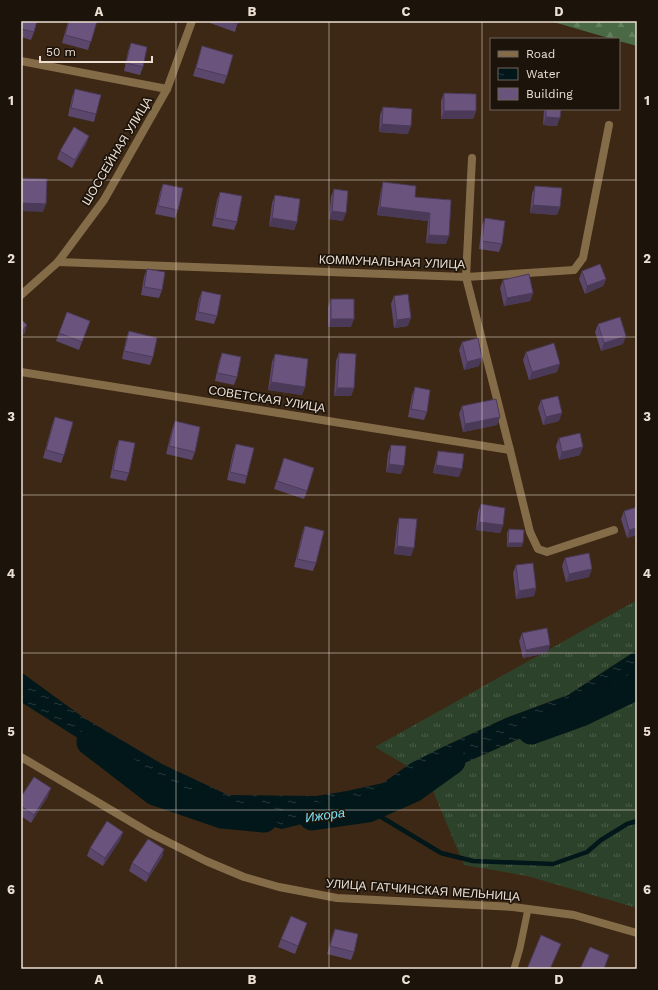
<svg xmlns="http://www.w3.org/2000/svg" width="658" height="990" font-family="'Work Sans',sans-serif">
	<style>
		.grass { fill: url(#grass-tufts) }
		.forest { fill: url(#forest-firs) }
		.water { fill: url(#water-ripples) }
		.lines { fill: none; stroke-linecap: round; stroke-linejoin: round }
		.stream { stroke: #02171a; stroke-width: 4.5 }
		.river { stroke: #02171a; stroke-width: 27 }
		.service { stroke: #856c49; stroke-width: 7 }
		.minor { stroke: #856c49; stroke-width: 8 }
		.wall { fill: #5b476c }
		.shaded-wall { fill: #4a3a58 }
		.building { fill: #6a537d; stroke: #4a3a58 }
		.grid { fill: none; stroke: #ecdfd3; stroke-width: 1; stroke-opacity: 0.55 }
		.labels { text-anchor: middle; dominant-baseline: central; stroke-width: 3.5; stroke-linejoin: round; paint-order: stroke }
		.street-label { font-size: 12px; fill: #ecdfd3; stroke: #1c130b }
		.water-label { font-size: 13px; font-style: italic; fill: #79e3f5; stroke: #1c130b }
		.neatline { fill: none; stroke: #ecdfd3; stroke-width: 1.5 }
		.grid-label { font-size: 13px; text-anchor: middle; font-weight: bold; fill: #ecdfd3 }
	</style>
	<defs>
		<pattern id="grass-tufts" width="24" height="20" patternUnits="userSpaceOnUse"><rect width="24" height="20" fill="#2d422a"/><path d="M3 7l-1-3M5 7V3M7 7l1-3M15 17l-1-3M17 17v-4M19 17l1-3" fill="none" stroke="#4c5d48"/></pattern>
		<pattern id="forest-firs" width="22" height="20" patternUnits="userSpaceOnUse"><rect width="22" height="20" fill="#496a44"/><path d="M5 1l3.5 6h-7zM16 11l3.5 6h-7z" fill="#637f5e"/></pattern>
		<pattern id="water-ripples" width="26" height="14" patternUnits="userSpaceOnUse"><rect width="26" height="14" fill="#02171a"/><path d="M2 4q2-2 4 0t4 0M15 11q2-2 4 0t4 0" fill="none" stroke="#27383a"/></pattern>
	</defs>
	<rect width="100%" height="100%" fill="#3c2814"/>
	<g class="grass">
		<polygon points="637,600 637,650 568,695 506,718 445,746 407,766 375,747"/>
		<polygon points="637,673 637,908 527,876 464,865 428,779 560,721 594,704"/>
	</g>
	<polygon class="forest" points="550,21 637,21 637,46 619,41 619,39 612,39"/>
	<polygon class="water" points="637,650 637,673 594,704 560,721 428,779 399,795 346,813 282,829 221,814 169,796 21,702 21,672 84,718 162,764 228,795 316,796 347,791 383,783 411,763 445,746 506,718 568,695"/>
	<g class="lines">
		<polyline class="stream" points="368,809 441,853 473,861 553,864 587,852 601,840 627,824 637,821"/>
		<g class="river">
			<polyline points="531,731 581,713 637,686"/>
			<polyline points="90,742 155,792 222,815 264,819"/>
			<polyline points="312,817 368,809 413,789 452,761"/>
		</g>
		<polyline class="service" points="514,969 520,948 528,909"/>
		<g class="minor">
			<polyline points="21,61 167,89"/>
			<polyline points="472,158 466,277 510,450 530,532 538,549 547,552 614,530"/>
			<polyline points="58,262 466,277 574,270 583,258 609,125"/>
			<polyline points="21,295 58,262 104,200 167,89 192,21"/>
			<polyline points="21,372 510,450"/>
			<polyline points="21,757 150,833 206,861 244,877 279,887 337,898 513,907 574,915 637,933"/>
		</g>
	</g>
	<g class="wall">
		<polygon points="21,21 34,32 31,40 21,37"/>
		<polygon points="68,21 97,21 88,50 62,43"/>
		<polygon points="210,21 238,21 235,32 210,23"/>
		<polygon points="131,43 143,67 140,75 124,71 128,51"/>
		<polygon points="202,46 227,76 224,84 193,76"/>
		<polygon points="75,89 96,114 94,122 68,116 72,97"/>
		<polygon points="444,93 476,111 473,119 441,119 441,101"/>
		<polygon points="383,107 408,134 379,132 380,115"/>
		<polygon points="544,109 561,109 557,126 543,125"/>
		<polygon points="89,136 86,144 72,168 57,159 60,151"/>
		<polygon points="383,182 415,197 451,200 446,244 426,243 428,221 377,215 381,190"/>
		<polygon points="163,184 178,210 175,218 155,214 160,192"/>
		<polygon points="535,186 560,207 557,215 530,213 532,194"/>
		<polygon points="334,189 343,221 329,219 331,197"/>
		<polygon points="220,192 237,222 234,230 212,226 217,200"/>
		<polygon points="275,195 297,222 294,230 269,226 272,203"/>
		<polygon points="485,218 502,244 499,252 479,249 482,226"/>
		<polygon points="147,269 162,290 159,298 141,295 144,277"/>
		<polygon points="582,271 606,279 603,286 585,294 579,279"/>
		<polygon points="503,280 533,293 530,301 504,306 500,288"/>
		<polygon points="202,291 217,316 214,324 195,320 199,299"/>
		<polygon points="394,296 408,326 394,328 391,304"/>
		<polygon points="331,299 351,327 328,327 328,307"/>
		<polygon points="67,312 90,321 79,350 56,341"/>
		<polygon points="598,324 623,344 601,351 595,332"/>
		<polygon points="129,331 153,357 150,365 122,359 126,339"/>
		<polygon points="462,342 479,366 464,370 459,350"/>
		<polygon points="526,352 557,372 529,380 523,360"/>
		<polygon points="222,353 237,377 234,385 215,381 219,361"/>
		<polygon points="339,353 354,388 351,396 334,396 336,361"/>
		<polygon points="275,354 305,387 302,395 268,390 272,362"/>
		<polygon points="415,387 427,412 424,420 408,417 412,395"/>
		<polygon points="541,400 559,421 543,425 538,408"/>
		<polygon points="462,406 500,417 497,425 463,432 459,414"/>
		<polygon points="55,417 64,455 61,463 43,458 52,425"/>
		<polygon points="175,421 195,452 192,460 166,454 172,429"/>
		<polygon points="559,438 580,455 559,460 556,446"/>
		<polygon points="119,440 129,473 126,481 110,478 116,448"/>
		<polygon points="236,444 247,476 245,484 227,480 233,452"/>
		<polygon points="391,445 401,474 386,472 388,453"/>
		<polygon points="438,451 459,477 433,473 436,459"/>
		<polygon points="284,458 307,491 304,499 274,489"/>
		<polygon points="481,504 503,525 500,533 476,530 478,512"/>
		<polygon points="624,511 637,535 627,538 621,519"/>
		<polygon points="399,518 411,556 394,554 397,526"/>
		<polygon points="305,526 316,563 313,571 294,567 302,534"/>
		<polygon points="509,529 522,547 507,547 507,533"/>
		<polygon points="565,558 589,577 566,582 562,566"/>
		<polygon points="516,565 536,588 534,596 516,599 513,573"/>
		<polygon points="522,633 550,645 547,653 523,658 519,641"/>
		<polygon points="48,796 31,823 21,816 21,797"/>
		<polygon points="123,832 120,840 103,866 87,856 90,848"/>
		<polygon points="164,849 162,857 146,882 129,871 132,863"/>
		<polygon points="335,929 354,952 351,960 327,954 332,937"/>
		<polygon points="304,931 295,954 278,947 281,939"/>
	</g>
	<g class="shaded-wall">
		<polygon points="444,111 476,111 473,119 441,119"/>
		<polygon points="546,117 560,118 557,126 543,125"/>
		<polygon points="382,124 411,126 408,134 379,132"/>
		<polygon points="89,136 86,144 72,168 75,160"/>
		<polygon points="21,203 46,204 43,212 21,211"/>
		<polygon points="533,205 560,207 557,215 530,213"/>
		<polygon points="380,207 430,213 428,221 377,215"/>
		<polygon points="332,211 346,213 343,221 329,219"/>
		<polygon points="272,218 297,222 294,230 269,226"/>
		<polygon points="429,235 449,236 446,244 426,243"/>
		<polygon points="606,279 603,286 585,294 587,286"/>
		<polygon points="533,293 530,301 504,306 507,298"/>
		<polygon points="411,318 408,326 394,328 397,320"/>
		<polygon points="331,319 354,319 351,327 328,327"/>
		<polygon points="27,325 25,333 21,337 21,332"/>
		<polygon points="626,336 623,344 601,351 604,343"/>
		<polygon points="482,358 479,366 464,370 467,362"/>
		<polygon points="560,364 557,372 529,380 532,372"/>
		<polygon points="271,382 305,387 302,395 268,390"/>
		<polygon points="337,388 354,388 351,396 334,396"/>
		<polygon points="562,413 559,421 543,425 546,417"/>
		<polygon points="500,417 497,425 463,432 465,424"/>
		<polygon points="583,447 580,455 559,460 562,452"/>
		<polygon points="389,464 404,466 401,474 386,472"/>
		<polygon points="436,465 462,469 459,477 433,473"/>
		<polygon points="479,522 503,525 500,533 476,530"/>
		<polygon points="637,528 637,535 627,538 629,530"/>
		<polygon points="508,543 523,543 522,547 507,547"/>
		<polygon points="397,546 414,548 411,556 394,554"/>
		<polygon points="592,569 589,577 566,582 569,574"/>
		<polygon points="536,588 534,596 516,599 519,591"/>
		<polygon points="550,645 547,653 523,658 526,650"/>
		<polygon points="51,788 48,796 31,823 34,815"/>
		<polygon points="123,832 120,840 103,866 105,858"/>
		<polygon points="164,849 162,857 146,882 149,874"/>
	</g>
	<g class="building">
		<polygon points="21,21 37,21 34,32 21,29"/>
		<polygon points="69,21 97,21 91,42 65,35"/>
		<polygon points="230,21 238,21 238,24"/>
		<polygon points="131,43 147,47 143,67 126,63"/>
		<polygon points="202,46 233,55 227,76 196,68"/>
		<polygon points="75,89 101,95 96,114 71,108"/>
		<polygon points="444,93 476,94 476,111 444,111"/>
		<polygon points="383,107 412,109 411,126 382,124"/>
		<polygon points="546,109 561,109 560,118 546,117"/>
		<polygon points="74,127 89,136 75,160 60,151"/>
		<polygon points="21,178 47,179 46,204 21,203"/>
		<polygon points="383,182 416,186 415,197 451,200 449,236 429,235 430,213 380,207"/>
		<polygon points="163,184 183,188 178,210 158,206"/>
		<polygon points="535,186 562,188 560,207 533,205"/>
		<polygon points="334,189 348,191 346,213 332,211"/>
		<polygon points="220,192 242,196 237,222 215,218"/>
		<polygon points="275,195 300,199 297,222 272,218"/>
		<polygon points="485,218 505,221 502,244 482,241"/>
		<polygon points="600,264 606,279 587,286 582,271"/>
		<polygon points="147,269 165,272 162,290 144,287"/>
		<polygon points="529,274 533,293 507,298 503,280"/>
		<polygon points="202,291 221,295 217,316 198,312"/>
		<polygon points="408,294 411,318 397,320 394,296"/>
		<rect x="331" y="299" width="23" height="20"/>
		<polygon points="67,312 90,321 82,342 59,333"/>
		<polygon points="620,317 626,336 604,343 598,324"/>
		<polygon points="21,319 27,325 21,332"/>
		<polygon points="129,331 157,338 153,357 124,351"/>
		<polygon points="478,338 482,358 467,362 462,342"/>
		<polygon points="554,343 560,364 532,372 526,352"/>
		<polygon points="222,353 241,357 237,377 217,373"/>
		<polygon points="339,353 356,354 354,388 337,388"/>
		<polygon points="275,354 308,359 305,387 271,382"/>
		<polygon points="415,387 430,390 427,412 411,409"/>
		<polygon points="558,396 562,413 546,417 541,400"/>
		<polygon points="496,399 500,417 465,424 462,406"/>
		<polygon points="55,417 73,422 64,455 46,450"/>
		<polygon points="175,421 200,427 195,452 169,446"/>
		<polygon points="580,433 583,447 562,452 559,438"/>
		<polygon points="119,440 135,443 129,473 113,470"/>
		<polygon points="236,444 254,448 247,476 230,472"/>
		<polygon points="391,445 406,446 404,466 389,464"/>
		<polygon points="438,451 464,454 462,469 436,465"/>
		<polygon points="284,458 314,468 307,491 277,481"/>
		<polygon points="481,504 505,508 503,525 479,522"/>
		<polygon points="637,507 637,528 629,530 624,511"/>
		<polygon points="399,518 417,519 414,548 397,546"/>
		<polygon points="305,526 324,531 316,563 297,559"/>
		<polygon points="509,529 524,530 523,543 508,543"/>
		<polygon points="589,553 592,569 569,574 565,558"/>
		<polygon points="533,563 536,588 519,591 516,565"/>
		<polygon points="547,628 550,645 526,650 522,633"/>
		<polygon points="34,777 51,788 34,815 21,806 21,797"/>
		<polygon points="107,821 123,832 105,858 90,848"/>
		<polygon points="148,839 164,849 149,874 132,863"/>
		<polygon points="291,916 307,923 298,946 281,939"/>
		<polygon points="335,929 358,934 354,952 330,946"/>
		<polygon points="541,935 561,944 550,969 527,969"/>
		<polygon points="590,947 609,955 604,969 580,969"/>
	</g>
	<path class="grid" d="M 176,21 L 176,969M 329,21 L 329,969M 482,21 L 482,969M 21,180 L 637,180M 21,337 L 637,337M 21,495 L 637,495M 21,653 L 637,653M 21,810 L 637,810"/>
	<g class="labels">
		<g class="street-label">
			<text transform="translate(117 151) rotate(-59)">ШОССЕЙНАЯ УЛИЦА</text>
			<text transform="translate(392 262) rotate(2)">КОММУНАЛЬНАЯ УЛИЦА</text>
			<text transform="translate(267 399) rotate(9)">СОВЕТСКАЯ УЛИЦА</text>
			<text transform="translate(423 890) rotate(4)">УЛИЦА ГАТЧИНСКАЯ МЕЛЬНИЦА</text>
		</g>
		<g class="water-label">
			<text transform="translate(325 815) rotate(-8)">Ижора</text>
		</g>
	</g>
	<rect width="658" height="990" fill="none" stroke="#1c130b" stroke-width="44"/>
	<rect x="490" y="38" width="130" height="72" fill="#1c130b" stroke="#6f655b"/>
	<rect x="498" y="51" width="20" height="6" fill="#856c49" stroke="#6f655b"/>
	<text x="526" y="58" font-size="12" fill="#ecdfd3">Road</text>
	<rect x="498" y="68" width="20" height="12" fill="url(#water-ripples)" stroke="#6f655b"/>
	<text x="526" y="78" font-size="12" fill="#ecdfd3">Water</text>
	<rect x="498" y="88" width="20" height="12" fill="#6a537d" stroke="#6f655b"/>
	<text x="526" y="98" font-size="12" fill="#ecdfd3">Building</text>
	<path d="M40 56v6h112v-6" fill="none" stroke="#ecdfd3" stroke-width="2"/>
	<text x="46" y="56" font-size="12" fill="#ecdfd3" stroke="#1c130b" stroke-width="3" paint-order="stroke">50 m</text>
	<rect x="22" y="22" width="614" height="946" class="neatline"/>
	<g class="grid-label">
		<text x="99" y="16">A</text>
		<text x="252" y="16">B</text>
		<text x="406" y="16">C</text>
		<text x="559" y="16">D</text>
		<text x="11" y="105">1</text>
		<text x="647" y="105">1</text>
		<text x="11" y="263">2</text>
		<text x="647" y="263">2</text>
		<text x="11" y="421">3</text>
		<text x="647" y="421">3</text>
		<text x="11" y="578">4</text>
		<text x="647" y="578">4</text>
		<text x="11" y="736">5</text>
		<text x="647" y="736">5</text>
		<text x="11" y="894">6</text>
		<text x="647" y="894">6</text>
		<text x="99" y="984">A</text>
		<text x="252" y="984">B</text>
		<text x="406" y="984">C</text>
		<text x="559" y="984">D</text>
	</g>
</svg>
